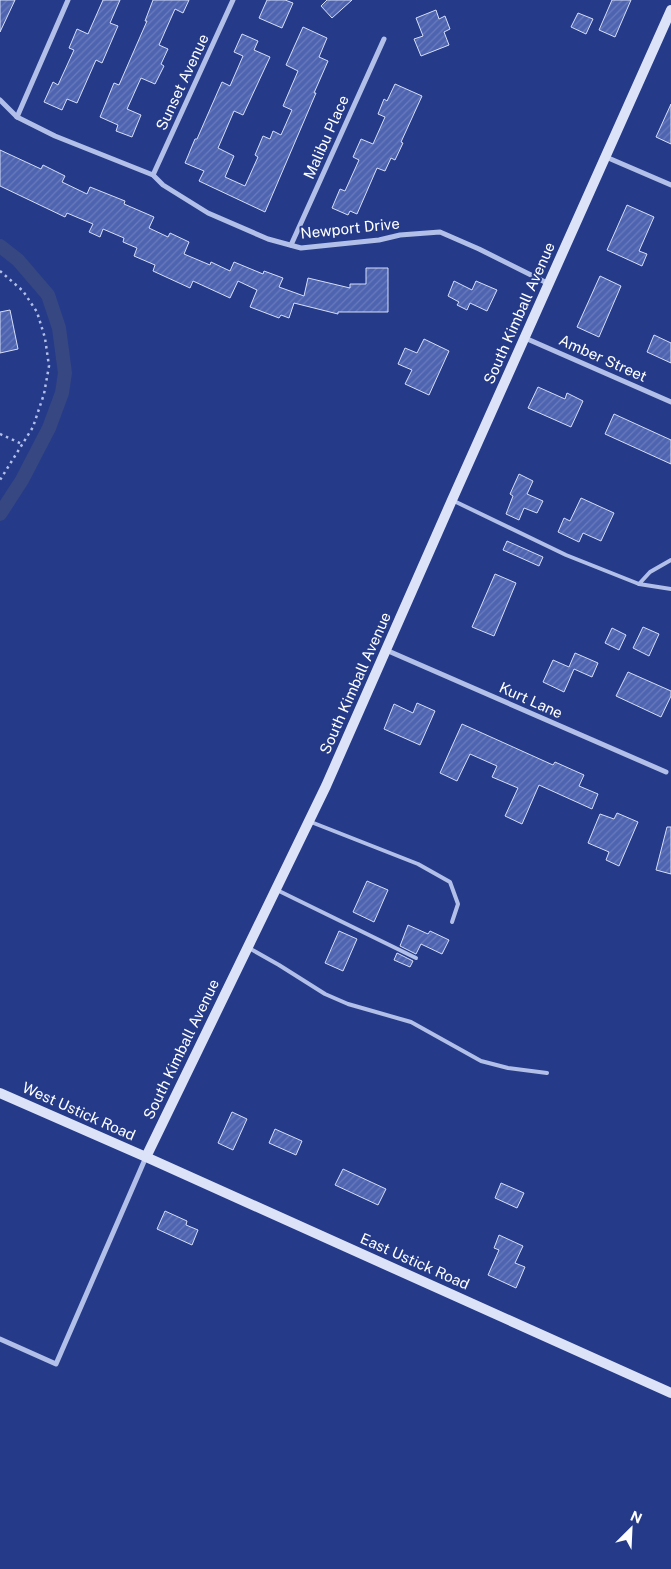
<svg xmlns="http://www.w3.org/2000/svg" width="671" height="1569" font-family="'Public Sans',sans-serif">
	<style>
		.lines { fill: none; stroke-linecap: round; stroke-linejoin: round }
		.canal { stroke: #374781; stroke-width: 14 }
		.building { fill: url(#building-hatch); stroke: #d6def7 }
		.path { stroke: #b2bfe9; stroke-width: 2.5; stroke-dasharray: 2.5 4; stroke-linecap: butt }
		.lane { stroke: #b2bfe9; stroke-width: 4 }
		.street { stroke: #b2bfe9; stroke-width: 5 }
		.secondary { stroke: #dce2f8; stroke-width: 10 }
		.labels { text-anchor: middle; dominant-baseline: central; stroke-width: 4; stroke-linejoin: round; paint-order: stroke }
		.street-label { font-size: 15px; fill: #fff; stroke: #253b89 }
	</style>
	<defs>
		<pattern id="building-hatch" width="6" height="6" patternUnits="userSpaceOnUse" patternTransform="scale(1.25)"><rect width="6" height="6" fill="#4e64b0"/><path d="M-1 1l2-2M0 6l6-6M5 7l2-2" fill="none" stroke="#697bbc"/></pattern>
	</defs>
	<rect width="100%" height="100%" fill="#253b89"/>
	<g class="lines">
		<polyline class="canal" points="0,246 18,260 48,295 59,328 65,373 62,393 49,428 22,480 0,514"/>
	</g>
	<g class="building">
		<polygon points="0,0 15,0 0,32"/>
		<polygon points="103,0 120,0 110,23 118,26 102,63 96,60 77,103 67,99 62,110 44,102 53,82 58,85 74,50 69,48 77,29 88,34"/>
		<polygon points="153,0 189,0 183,13 175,9 159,45 168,49 161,64 164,66 155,84 141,78 127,109 141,115 132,137 116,131 118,125 100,117 114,83 119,85 147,21 145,21"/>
		<polygon points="267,0 285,0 293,3 282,28 259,18"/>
		<polygon points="327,0 352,0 332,18 321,6"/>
		<polygon points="612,0 631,0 615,37 599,30"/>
		<polygon points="436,10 439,19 445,16 450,29 444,32 449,45 421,56 414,39 423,36 416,18"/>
		<polygon points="578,13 593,19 586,34 571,27"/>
		<polygon points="303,27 327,38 319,57 328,61 314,93 316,93 265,212 199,181 204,171 185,163 195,139 197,139 222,82 230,86 243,56 234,52 242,34 258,41 254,50 270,57 243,115 234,111 218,148 234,156 225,177 245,186 258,157 255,155 263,136 270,139 273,131 281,135 292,110 283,106 298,71 286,65"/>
		<polygon points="395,84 422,96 401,142 403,143 395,160 391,158 385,171 377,168 357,214 350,211 348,215 332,208 340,189 345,191 359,160 353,157 361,139 373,144 385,117 378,114 384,99 387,101"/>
		<polygon points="671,104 671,144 656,137"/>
		<polygon points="0,150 41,169 43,165 65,176 62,182 87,194 90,187 125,201 124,204 154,217 149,228 168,237 170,233 189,242 184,254 210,265 211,262 230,271 234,262 263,274 264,271 283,278 279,287 304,296 308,278 350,288 350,284 366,284 366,268 388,268 388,312 338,312 338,314 294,303 289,318 281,315 279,318 250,307 257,290 238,281 230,298 193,281 190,288 153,271 155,265 134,256 137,248 123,242 124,238 103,229 100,237 89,232 93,224 67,213 65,217 0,186"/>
		<polygon points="627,205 654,217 639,251 647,254 642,266 607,250"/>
		<polygon points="600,276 621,286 599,337 577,327"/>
		<polygon points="454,281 472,290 476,281 497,290 487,311 470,303 467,310 457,305 459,302 448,296"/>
		<polygon points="10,310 18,349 0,353 0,312"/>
		<polygon points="654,335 671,343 671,363 647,352"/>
		<polygon points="424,339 449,351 429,395 405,384 412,370 398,364 405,348 417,353"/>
		<polygon points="538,387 565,399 567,393 583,401 571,427 528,408"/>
		<polygon points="614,414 671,440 671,464 605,434"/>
		<polygon points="519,474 533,481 527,494 543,501 537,513 524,508 519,520 506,514 513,496 510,494"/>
		<polygon points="581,498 614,513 601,541 583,533 579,542 558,532 564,518 570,521"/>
		<polygon points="507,541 543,557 539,566 503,550"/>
		<polygon points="495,574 516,583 494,636 472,627"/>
		<polygon points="643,627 659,634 649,656 633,648"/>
		<polygon points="612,628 626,635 619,650 605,643"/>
		<polygon points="575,653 598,663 592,677 574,669 564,692 543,682 553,660 569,667"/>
		<polygon points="628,672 671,691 671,696 661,717 616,696"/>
		<polygon points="417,703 435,711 420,745 384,729 394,704 413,713"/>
		<polygon points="462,724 553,765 555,762 584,775 579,786 598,794 592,809 539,785 522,824 505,816 518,788 492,777 497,766 470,754 457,781 440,773"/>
		<polygon points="617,813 638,822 619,866 606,860 609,852 588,843 600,814 614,819"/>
		<polygon points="667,827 671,827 671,874 656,870"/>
		<polygon points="367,881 388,890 374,922 353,912"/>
		<polygon points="408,925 428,934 430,931 449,940 442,954 421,944 416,954 400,946"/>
		<polygon points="339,931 357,939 343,971 325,963"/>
		<polygon points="397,953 413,961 410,967 394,960"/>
		<polygon points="232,1112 247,1119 233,1150 218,1143"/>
		<polygon points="275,1129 302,1141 296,1155 269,1143"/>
		<polygon points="343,1169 386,1189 378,1205 335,1185"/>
		<polygon points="501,1183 524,1193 517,1208 495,1198"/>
		<polygon points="165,1211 187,1221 186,1225 198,1230 192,1245 157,1229"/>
		<polygon points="499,1235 523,1246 515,1263 525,1267 516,1288 488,1275 499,1250 494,1248"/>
	</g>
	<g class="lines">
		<g class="path">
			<polyline points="0,271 23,291 37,312 45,338 49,366 44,394 33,427 0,480"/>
			<polyline points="0,434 22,444"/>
		</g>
		<g class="lane">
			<polyline points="454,501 566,555 639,584"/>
			<polyline points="671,560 650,572 639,584 671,589"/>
			<polyline points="311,822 418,864 450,882 458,904 452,922"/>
			<polyline points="277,890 416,958"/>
			<polyline points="249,948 279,965 325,994 348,1004 411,1022 481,1061 508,1068 547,1073"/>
		</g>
		<g class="street">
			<polyline points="0,100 17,117 55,136 153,175 163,185 208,213 268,239 301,248 379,240 400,235 440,232 479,249 549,284"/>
			<polyline points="17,117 68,0"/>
			<polyline points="606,157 671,185"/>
			<polyline points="153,175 233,0"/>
			<polyline points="291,245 384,39"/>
			<polyline points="525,338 671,402"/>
			<polyline points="386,650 666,772"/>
			<polyline points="0,1339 56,1364 146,1157"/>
		</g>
		<g class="secondary">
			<polyline points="0,1093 146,1157 671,1393"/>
			<polyline points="146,1157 326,786 452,500 671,10"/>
		</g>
	</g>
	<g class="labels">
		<g class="street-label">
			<text transform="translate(182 82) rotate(-65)">Sunset Avenue</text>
			<text transform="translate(326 137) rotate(-66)">Malibu Place</text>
			<text transform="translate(350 228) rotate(-6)">Newport Drive</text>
			<text transform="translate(519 313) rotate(-66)">South Kimball Avenue</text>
			<text transform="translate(603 358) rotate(24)">Amber Street</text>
			<text transform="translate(355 683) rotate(-66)">South Kimball Avenue</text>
			<text transform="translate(531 700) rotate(24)">Kurt Lane</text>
			<text transform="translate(181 1049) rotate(-64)">South Kimball Avenue</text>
			<text transform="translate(79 1111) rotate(24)">West Ustick Road</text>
			<text transform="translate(415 1261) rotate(24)">East Ustick Road</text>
		</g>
	</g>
	<g transform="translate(631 1529) rotate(24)" stroke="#253b89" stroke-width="4" paint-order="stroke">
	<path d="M0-4L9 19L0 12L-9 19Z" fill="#ffffff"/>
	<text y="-8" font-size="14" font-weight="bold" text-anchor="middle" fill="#ffffff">N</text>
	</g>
</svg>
